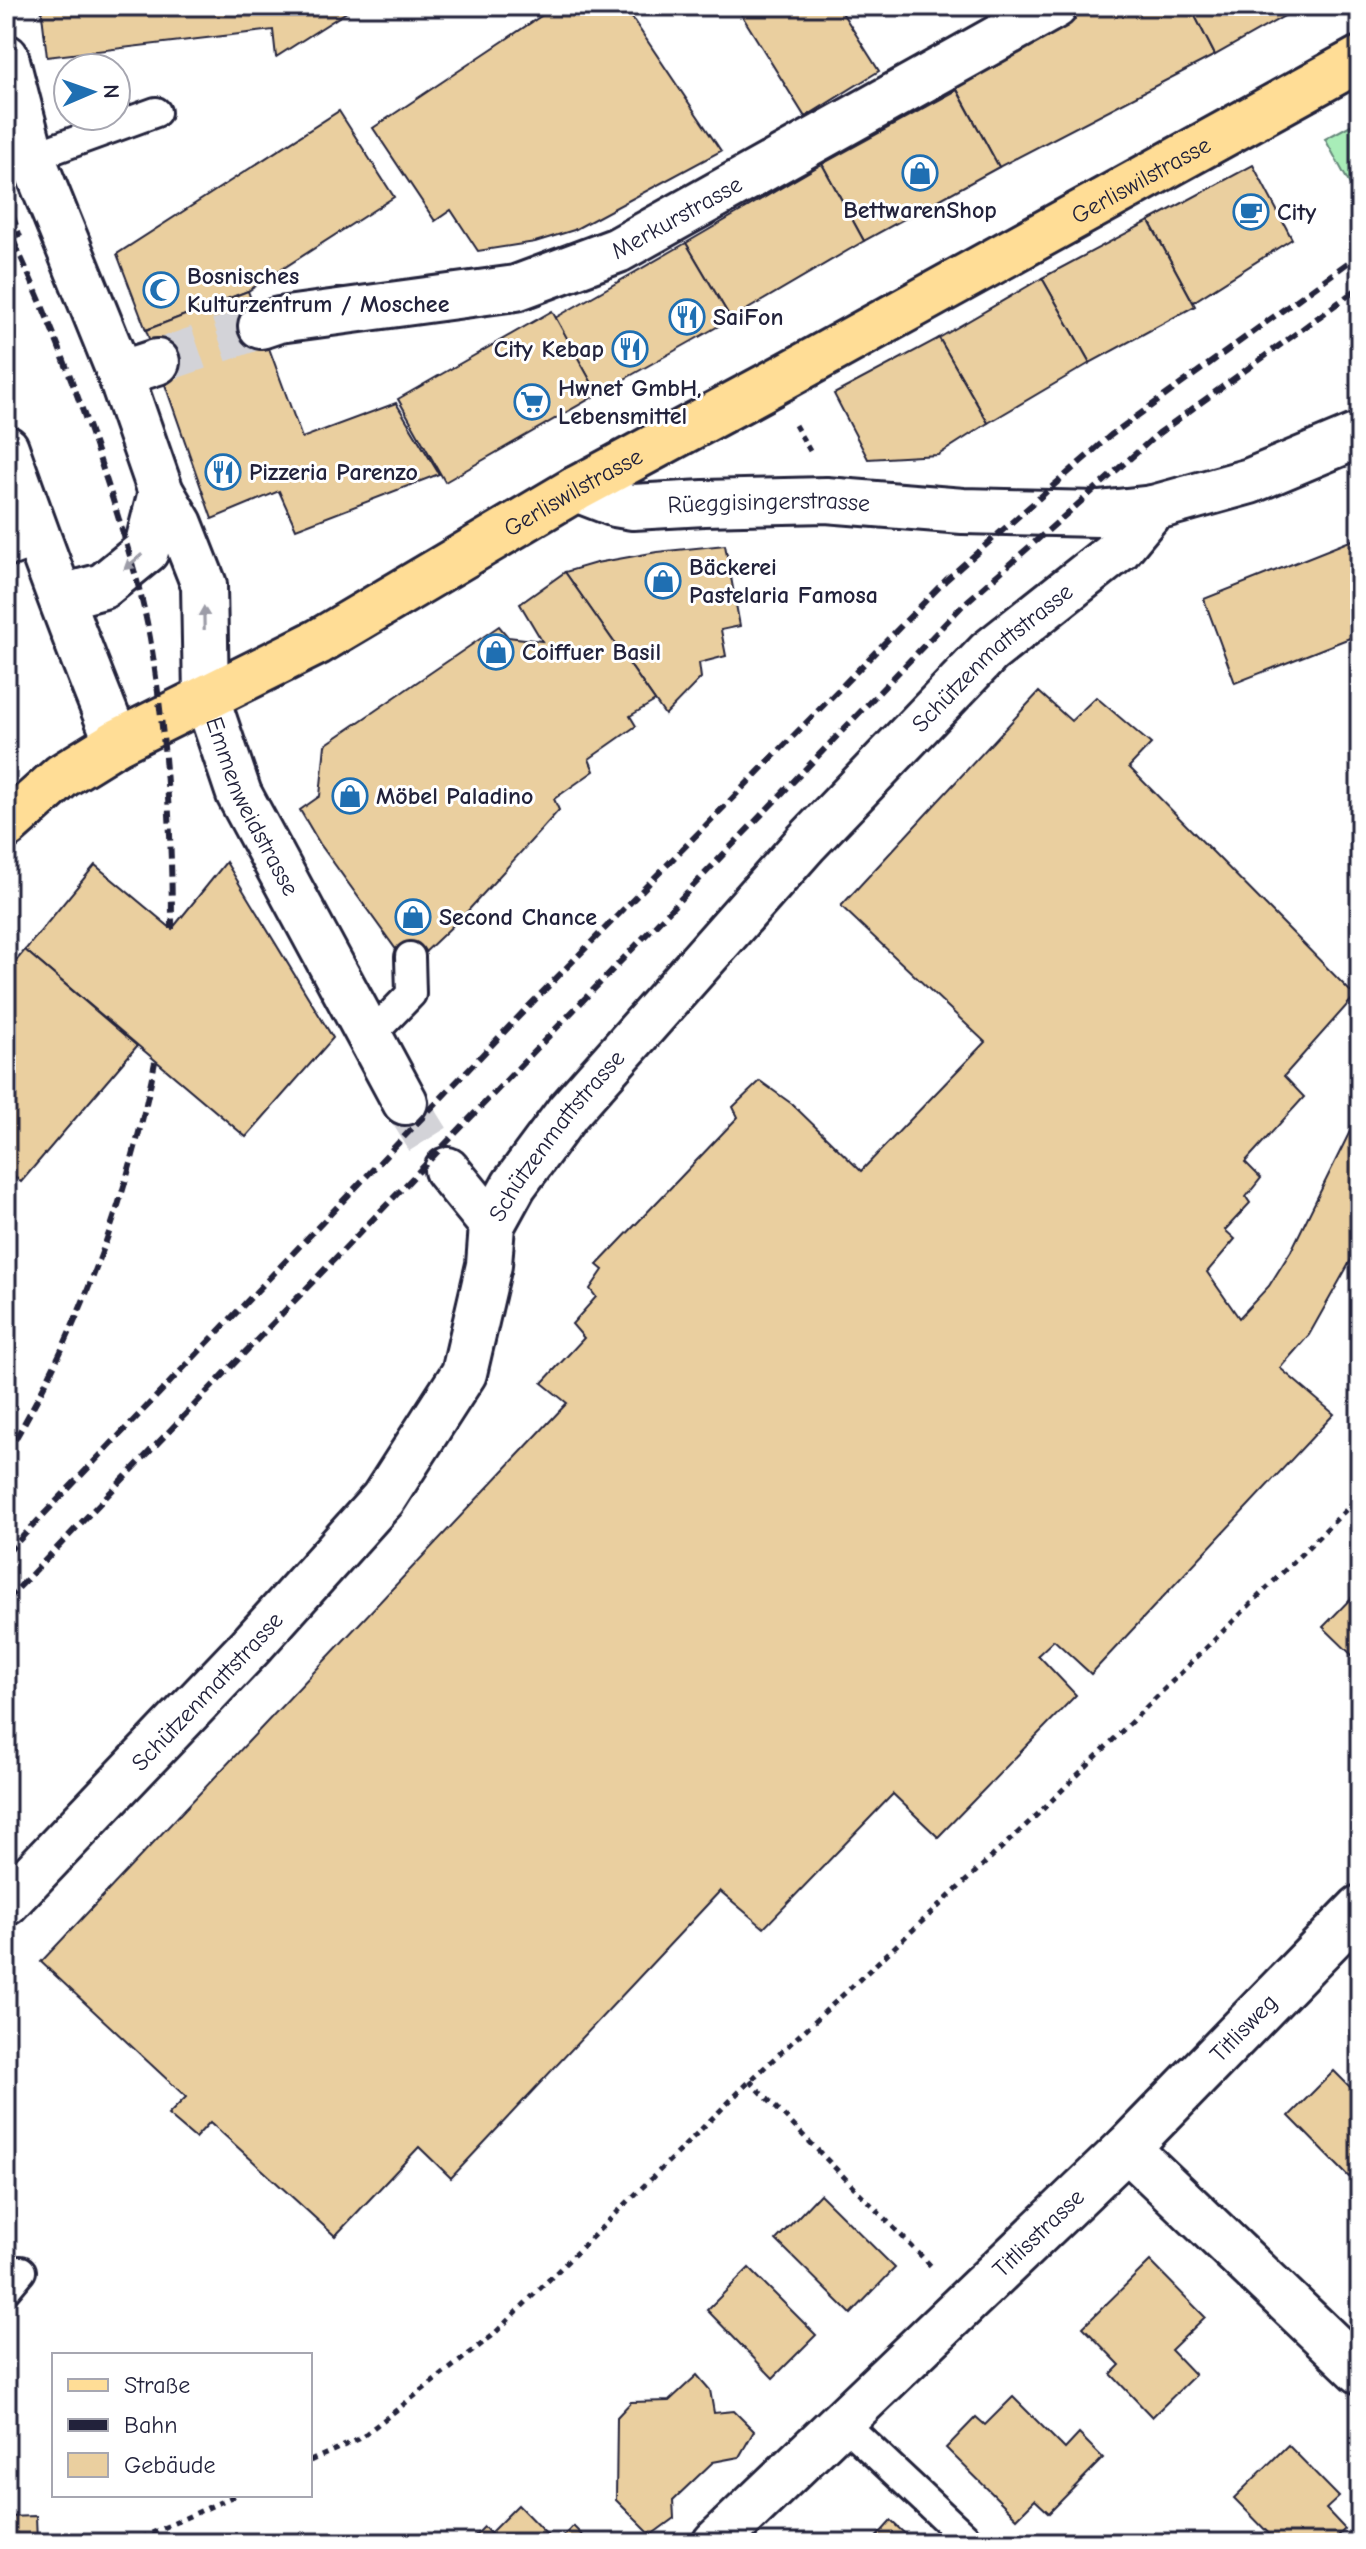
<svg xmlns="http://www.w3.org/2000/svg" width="1366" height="2549" font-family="'Comic Neue',sans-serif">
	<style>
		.green { fill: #a8edb8; stroke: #65887a; stroke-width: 2 }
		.building { fill: #eacf9f; stroke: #22223b; stroke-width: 2 }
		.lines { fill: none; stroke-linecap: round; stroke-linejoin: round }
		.minor-tunnel { stroke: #d3d3d8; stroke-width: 44; stroke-dasharray: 44 22; stroke-linecap: butt }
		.service-casing { stroke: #22223b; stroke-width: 34 }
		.minor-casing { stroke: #22223b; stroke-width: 50 }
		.tertiary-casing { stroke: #22223b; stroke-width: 50 }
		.primary-casing { stroke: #22223b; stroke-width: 50 }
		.path { stroke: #22223b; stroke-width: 5; stroke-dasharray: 6 6; stroke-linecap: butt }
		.service { stroke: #fff; stroke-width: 28 }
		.minor { stroke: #fff; stroke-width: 44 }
		.tertiary { stroke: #fff; stroke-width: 44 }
		.primary { stroke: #ffdd96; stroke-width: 44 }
		.rail { stroke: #22223b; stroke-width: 6; stroke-dasharray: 12 6; stroke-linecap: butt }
		.oneway { fill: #9c9ca7 }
		.labels { text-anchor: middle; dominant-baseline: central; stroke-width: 6; stroke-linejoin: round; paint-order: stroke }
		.street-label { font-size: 24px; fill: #22223b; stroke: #fff }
		.poi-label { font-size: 24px; font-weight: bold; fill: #22223b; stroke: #fff; text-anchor: start }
	</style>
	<rect width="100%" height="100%" fill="#fff"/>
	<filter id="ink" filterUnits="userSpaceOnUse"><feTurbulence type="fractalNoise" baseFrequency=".0125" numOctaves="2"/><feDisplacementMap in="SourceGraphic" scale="16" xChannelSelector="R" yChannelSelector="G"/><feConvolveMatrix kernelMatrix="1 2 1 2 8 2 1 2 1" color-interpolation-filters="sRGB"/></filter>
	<g filter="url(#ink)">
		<polygon class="green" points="1360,120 1360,192 1355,194 1325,139"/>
		<g class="building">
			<polygon points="41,6 356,6 276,57 273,30 47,57"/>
			<polygon points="556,6 624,6 721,151 574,230 535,242 478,251 451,210 435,221 373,128"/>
			<polygon points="736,6 838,6 879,71 805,117"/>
			<polygon points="1093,6 1190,6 1215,55 999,167 953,82"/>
			<polygon points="1190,6 1302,6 1215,55"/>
			<polygon points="957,90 999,167 864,241 822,164"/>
			<polygon points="339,111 394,197 248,291 146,330 117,254"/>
			<polygon points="822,164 864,241 731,319 686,243"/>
			<polygon points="1253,165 1292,239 1193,302 1149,221"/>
			<polygon points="1149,221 1195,306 1090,363 1042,278"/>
			<polygon points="686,243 731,319 598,394 555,318"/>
			<polygon points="1042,278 1090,363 988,423 939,338"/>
			<polygon points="248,291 302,438 396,403 439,474 296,529 279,491 212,519 146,330"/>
			<polygon points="552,311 598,394 445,482 398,399"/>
			<polygon points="939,338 988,423 938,455 868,459 834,394"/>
			<polygon points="1360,537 1360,634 1235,683 1204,599"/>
			<polygon points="725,545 740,626 721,630 726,656 699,663 701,678 665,715 565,572 596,563 657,552"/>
			<polygon points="565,572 655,701 630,716 636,726 589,759 594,771 554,799 559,810 465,914 419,958 400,955 320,844 300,810 320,796 325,745 499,626 508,637 542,641 520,604"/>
			<polygon points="1039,692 1071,721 1096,697 1151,744 1129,767 1355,996 1284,1076 1304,1097 1245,1162 1261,1178 1246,1197 1250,1203 1225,1230 1235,1239 1207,1272 1239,1318 1269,1286 1291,1251 1360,1111 1360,1244 1309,1335 1280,1368 1334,1414 1091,1674 1054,1640 1038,1655 1076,1695 938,1837 893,1794 764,1928 720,1891 451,2178 419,2147 335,2236 210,2122 195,2138 168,2115 186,2097 41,1962 567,1403 542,1383 584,1338 572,1324 596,1297 590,1289 603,1270 597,1265 738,1117 733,1107 760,1081 792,1104 861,1171 985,1042 841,906"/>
			<polygon points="226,862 333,1038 246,1137 25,950 95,865 172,929"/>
			<polygon points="25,950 137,1046 21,1182 6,1169 6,973"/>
			<polygon points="1360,1589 1360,1663 1323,1627"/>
			<polygon points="1334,2071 1360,2097 1360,2167 1349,2177 1289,2116"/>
			<polygon points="820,2194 895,2268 851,2314 776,2240"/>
			<polygon points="1150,2261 1205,2317 1171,2350 1195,2375 1152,2417 1111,2374 1120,2365 1083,2327"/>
			<polygon points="749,2268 816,2335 773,2378 707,2310"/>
			<polygon points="697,2375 710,2390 714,2413 734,2411 754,2431 739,2457 713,2462 673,2500 674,2518 651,2535 616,2500 617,2417 631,2402 669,2401"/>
			<polygon points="1013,2397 1065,2449 1079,2434 1103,2458 1049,2513 1035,2500 1017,2518 946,2448 976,2417 985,2425"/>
			<polygon points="1288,2445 1339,2497 1326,2509 1345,2529 1331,2543 1278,2543 1234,2498"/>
			<polygon points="518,2505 555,2543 499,2543 490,2533"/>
			<polygon points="36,2516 37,2543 6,2543 6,2517"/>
			<polygon points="891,2521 915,2543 871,2543"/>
			<polygon points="573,2526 590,2543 557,2543"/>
			<polygon points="484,2527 499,2543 468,2543"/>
		</g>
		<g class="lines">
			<g class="minor-tunnel">
				<polyline points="157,362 261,326"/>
				<polyline points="405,1102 447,1170"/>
			</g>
			<defs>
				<g id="service">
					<polyline points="32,157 156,112"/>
					<polyline points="6,553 39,541"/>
					<polyline points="371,1035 411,994 410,957"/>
					<polyline points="6,2289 21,2271"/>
					<polyline points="842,2422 971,2543"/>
				</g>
				<g id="minor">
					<path id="s1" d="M 6,57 L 32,157 L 120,374 L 161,492 L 180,524 L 204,585 L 206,696 L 239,794 L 405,1102"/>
					<path id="s2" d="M 261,326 L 279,320 L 516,288 L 618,250 L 1055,6"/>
					<polyline points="120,374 157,362"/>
					<path d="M 6,448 C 41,547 77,645 117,742"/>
					<polyline points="62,597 103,586 146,551 161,492"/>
					<polyline points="447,1170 492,1225"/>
					<path id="s3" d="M 6,1903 L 250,1647 L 383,1499 L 464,1373 L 489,1265 L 492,1225 L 514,1185 L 568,1112 L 806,843 L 989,652 L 1119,549 L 1153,508"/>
					<polyline points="1127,2148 1360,2371"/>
					<path id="s4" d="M 715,2543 L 1127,2148 L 1360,1908"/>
				</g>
				<g id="tertiary">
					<path id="s5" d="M 576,489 L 615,504 L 633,507 L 704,503 L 826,500 L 963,511 L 1099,514 L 1153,508 L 1250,481 L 1360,435"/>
				</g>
				<g id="primary">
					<path id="s6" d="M 6,826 L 62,776 L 117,742 L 318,642 L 576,489 L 773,383 L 1360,59"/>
				</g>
			</defs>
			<use href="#service" class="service-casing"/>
			<use href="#minor" class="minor-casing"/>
			<use href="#tertiary" class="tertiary-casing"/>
			<use href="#primary" class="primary-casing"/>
			<g class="path">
				<polyline points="795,425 810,451"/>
				<polyline points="750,2081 934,2269"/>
				<polyline points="310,2461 359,2439 492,2336 750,2081 1038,1814 1360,1496"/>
				<polyline points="130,2543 236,2495"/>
			</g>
			<use href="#service" class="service"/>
			<use href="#minor" class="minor"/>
			<use href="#tertiary" class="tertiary"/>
			<use href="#primary" class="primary"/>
			<g class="rail">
				<polyline points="6,197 20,237"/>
				<path d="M 6,225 C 47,311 81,401 110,491 C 125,539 141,588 150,638 C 166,734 172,832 172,929"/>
				<path d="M 6,1455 C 79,1332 127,1202 155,1062"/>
				<polyline points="6,1554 526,1009 946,580 1111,435 1360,254"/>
				<polyline points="6,1601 963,605 1159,433 1360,287"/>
			</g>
		</g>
		<defs><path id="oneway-solid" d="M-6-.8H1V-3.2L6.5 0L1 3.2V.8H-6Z" transform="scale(2)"/></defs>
		<g class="oneway">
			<use href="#oneway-solid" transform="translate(133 562) rotate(140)"/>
			<use href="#oneway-solid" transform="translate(204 618) rotate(-91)"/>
		</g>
	</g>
	<defs>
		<symbol id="shop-ring" viewBox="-11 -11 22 22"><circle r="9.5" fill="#fff" stroke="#1f6fb2" stroke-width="1.5"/><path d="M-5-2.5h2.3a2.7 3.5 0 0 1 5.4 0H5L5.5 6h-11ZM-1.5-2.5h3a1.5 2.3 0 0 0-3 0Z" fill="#1f6fb2"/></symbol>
		<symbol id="cafe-ring" viewBox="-11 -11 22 22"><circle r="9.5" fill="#fff" stroke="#1f6fb2" stroke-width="1.5"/><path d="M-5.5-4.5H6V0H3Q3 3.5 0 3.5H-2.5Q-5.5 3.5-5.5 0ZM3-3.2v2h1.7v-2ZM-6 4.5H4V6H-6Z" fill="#1f6fb2"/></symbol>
		<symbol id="mosque-ring" viewBox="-11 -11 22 22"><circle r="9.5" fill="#fff" stroke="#1f6fb2" stroke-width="1.5"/><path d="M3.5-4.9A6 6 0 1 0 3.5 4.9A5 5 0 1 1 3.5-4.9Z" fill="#1f6fb2"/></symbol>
		<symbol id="restaurant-ring" viewBox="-11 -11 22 22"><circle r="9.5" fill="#fff" stroke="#1f6fb2" stroke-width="1.5"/><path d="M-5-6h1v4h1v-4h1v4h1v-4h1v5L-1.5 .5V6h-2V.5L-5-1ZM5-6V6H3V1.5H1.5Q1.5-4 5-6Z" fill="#1f6fb2"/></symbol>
		<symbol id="supermarket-ring" viewBox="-11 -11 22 22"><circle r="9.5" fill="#fff" stroke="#1f6fb2" stroke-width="1.5"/><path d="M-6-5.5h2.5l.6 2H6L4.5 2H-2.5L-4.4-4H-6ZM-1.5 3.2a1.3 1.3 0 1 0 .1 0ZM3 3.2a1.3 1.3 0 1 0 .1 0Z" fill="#1f6fb2"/></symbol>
	</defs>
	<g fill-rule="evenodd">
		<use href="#shop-ring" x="900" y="153" width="40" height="40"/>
		<use href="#cafe-ring" x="1231" y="192" width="40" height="40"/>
		<use href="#mosque-ring" x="141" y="270" width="40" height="40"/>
		<use href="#restaurant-ring" x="667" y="297" width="40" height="40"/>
		<use href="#restaurant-ring" x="610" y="329" width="40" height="40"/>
		<use href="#supermarket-ring" x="512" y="382" width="40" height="40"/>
		<use href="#restaurant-ring" x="203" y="452" width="40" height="40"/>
		<use href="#shop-ring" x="643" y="561" width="40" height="40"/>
		<use href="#shop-ring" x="476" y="632" width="40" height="40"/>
		<use href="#shop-ring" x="330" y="776" width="40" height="40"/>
		<use href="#shop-ring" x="393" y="897" width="40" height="40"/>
	</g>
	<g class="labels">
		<g class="street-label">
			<text stroke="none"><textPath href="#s6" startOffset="1308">Gerliswilstrasse</textPath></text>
			<text stroke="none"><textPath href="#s2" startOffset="434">Merkurstrasse</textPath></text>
			<text stroke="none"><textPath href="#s6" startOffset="660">Gerliswilstrasse</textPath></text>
			<text stroke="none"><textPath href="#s5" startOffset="196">Rüeggisingerstrasse</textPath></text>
			<text stroke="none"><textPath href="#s3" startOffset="1612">Schützenmattstrasse</textPath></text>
			<text stroke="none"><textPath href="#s1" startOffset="796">Emmenweidstrasse</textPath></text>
			<text stroke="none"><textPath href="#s3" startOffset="964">Schützenmattstrasse</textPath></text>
			<text stroke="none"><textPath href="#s3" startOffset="292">Schützenmattstrasse</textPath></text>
			<text stroke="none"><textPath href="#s4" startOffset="738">Titlisweg</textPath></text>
			<text stroke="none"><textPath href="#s4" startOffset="448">Titlisstrasse</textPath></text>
		</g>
		<g class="poi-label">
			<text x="920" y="210" text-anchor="middle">BettwarenShop</text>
			<text x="1277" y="212">City</text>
			<text x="187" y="276">Bosnisches<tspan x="187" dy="28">Kulturzentrum / Moschee</tspan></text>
			<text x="713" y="317">SaiFon</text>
			<text x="604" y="349" text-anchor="end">City Kebap</text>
			<text x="558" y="388">Hwnet GmbH,<tspan x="558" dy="28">Lebensmittel</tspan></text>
			<text x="249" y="472">Pizzeria Parenzo</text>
			<text x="689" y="567">Bäckerei<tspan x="689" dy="28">Pastelaria Famosa</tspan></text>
			<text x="522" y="652">Coiffuer Basil</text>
			<text x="376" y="796">Möbel Paladino</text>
			<text x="439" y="917">Second Chance</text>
		</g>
	</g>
	<rect width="1366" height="2549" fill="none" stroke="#fff" stroke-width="32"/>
	<rect x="16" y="16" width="1334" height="2517" fill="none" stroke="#22223b" stroke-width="3" filter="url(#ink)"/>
	<rect x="52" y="2353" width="260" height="144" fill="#ffffff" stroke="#a7a7b1" stroke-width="2"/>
	<rect x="68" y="2379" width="40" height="12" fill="#ffdd96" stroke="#a7a7b1" stroke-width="2"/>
	<text x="124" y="2393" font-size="24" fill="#22223b">Straße</text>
	<rect x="68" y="2419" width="40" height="12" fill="#22223b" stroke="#a7a7b1" stroke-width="2"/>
	<text x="124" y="2433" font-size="24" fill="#22223b">Bahn</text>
	<rect x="68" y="2453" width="40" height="24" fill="#eacf9f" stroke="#a7a7b1" stroke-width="2"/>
	<text x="124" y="2473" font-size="24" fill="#22223b">Gebäude</text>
	<g transform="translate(92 92) rotate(88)"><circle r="38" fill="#ffffff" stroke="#a7a7b1" stroke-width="2"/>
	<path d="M0-6L14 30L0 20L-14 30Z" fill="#1f6fb2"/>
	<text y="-12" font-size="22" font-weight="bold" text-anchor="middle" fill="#22223b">N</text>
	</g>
</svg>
